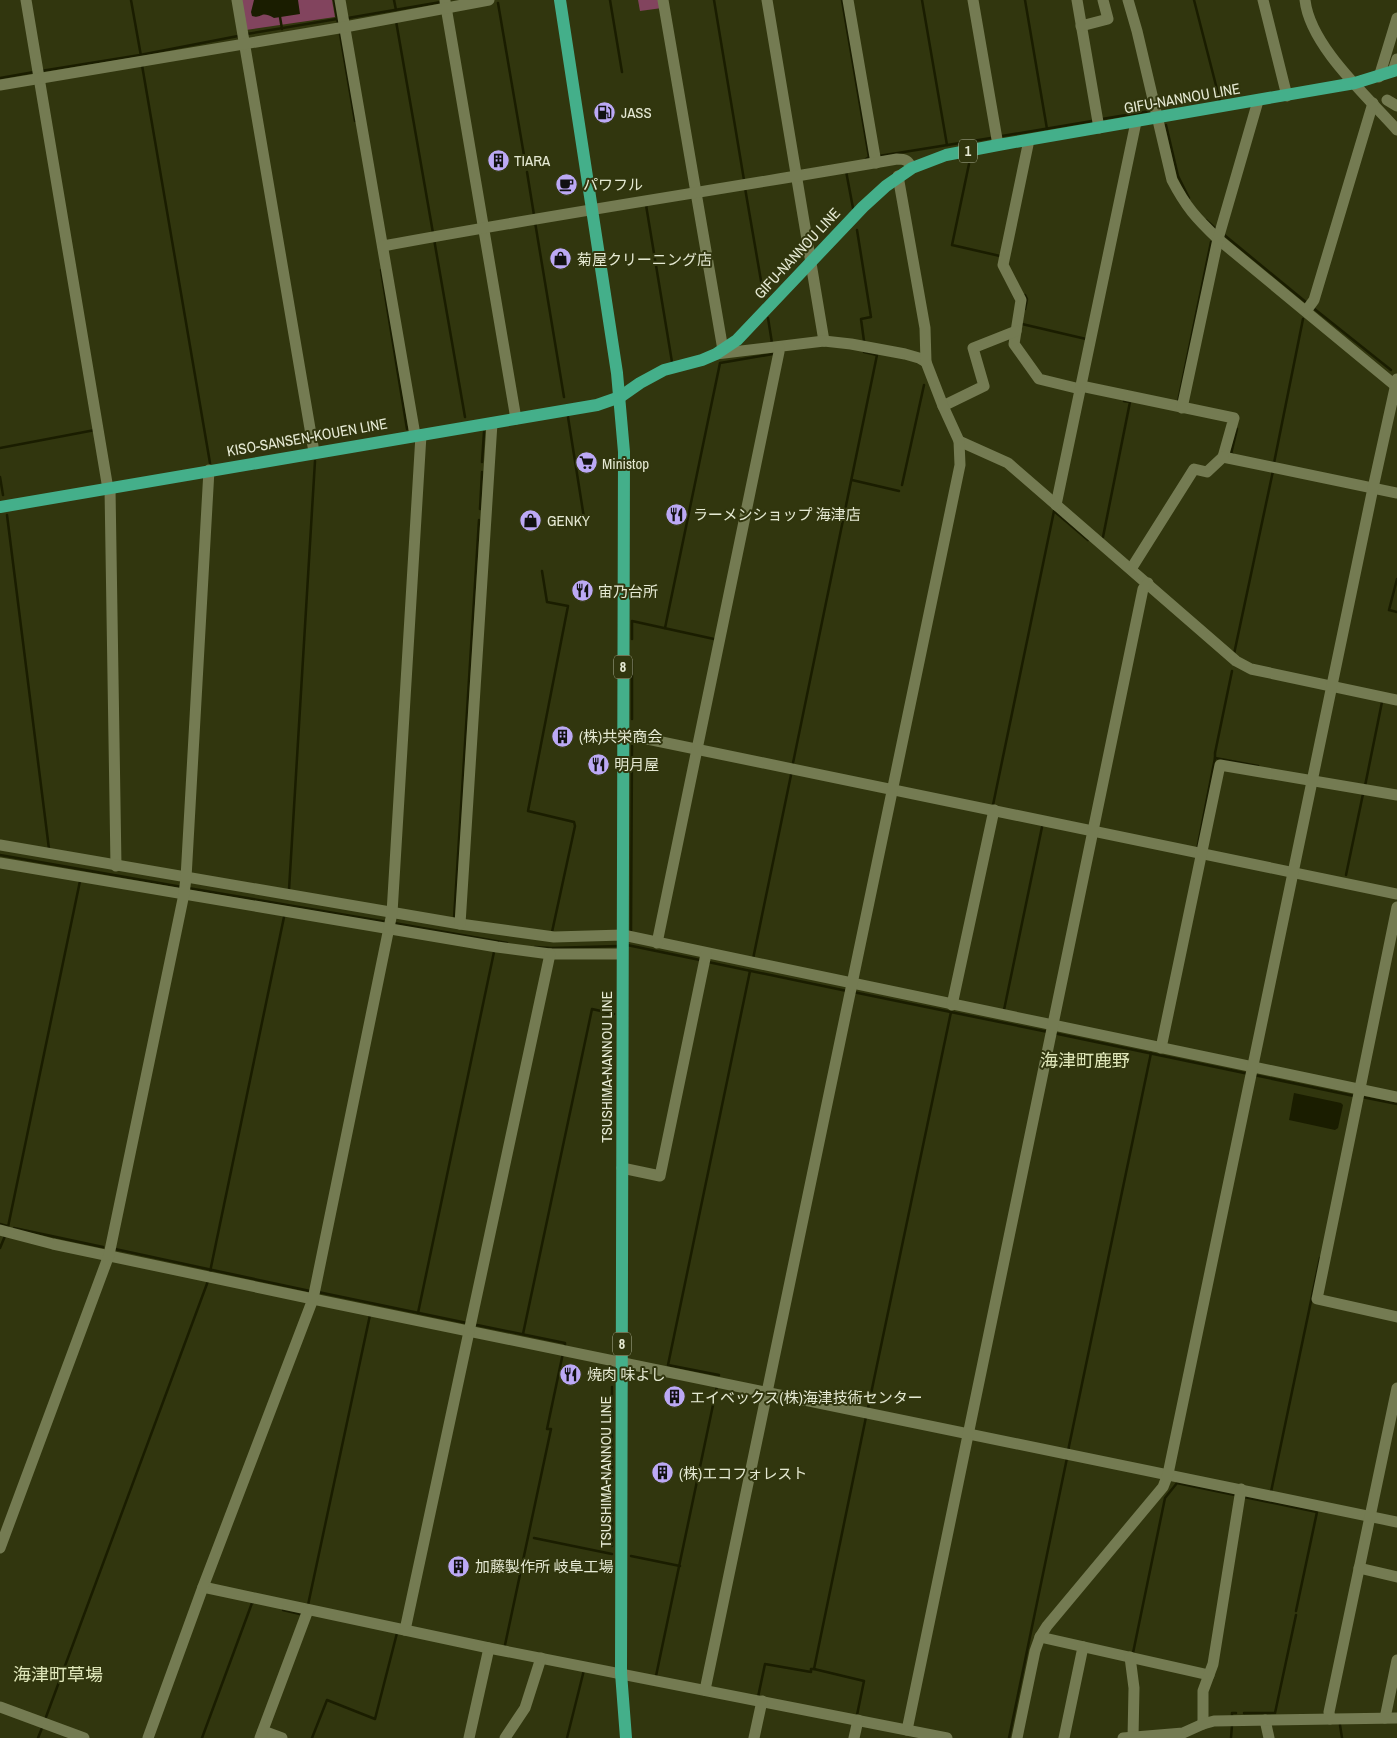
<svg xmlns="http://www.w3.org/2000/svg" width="1397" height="1738" font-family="'Archivo Narrow','Noto Sans JP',sans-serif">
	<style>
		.green { fill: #82445e }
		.water { fill: #1a1d00 }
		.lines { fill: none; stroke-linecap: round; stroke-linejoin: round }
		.stream { stroke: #1a1d00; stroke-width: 2.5 }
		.minor { stroke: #747b52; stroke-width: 11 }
		.major { stroke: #44af8a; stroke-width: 12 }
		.labels { text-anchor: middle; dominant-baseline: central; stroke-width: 4; stroke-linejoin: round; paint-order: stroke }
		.shield { fill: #31360e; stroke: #afb398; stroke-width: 1 }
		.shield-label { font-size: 14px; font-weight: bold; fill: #e5e9d3 }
		.street-label { font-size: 15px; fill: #e5e9d3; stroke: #31360e }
		.poi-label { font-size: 15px; fill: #e5e9d3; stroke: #31360e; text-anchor: start }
		.quarter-label { font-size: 18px; fill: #e1e8bb; stroke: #31360e }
	</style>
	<rect width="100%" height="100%" fill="#31360e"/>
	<g class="green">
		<polygon points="241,0 332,0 335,17 246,30"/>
		<polygon points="638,0 661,0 662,8 640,11"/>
	</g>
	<g class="water">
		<path d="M 254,0 L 298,0 L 300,14 L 274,18 C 260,10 263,19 252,16 L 251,12 Z"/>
		<polygon points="1294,1093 1341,1103 1343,1105 1338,1128 1335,1130 1289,1120"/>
	</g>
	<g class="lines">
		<g class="stream">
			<polyline points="131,0 141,56"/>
			<polyline points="334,0 338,24"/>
			<polyline points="394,0 396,10"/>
			<polyline points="610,0 622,72"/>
			<polyline points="714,0 744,180"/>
			<polyline points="842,0 869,157 866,159"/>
			<polyline points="922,0 947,145"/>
			<polyline points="1025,0 1047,129"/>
			<polyline points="1194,0 1220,101"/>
			<polyline points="498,3 526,167"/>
			<polyline points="280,17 282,29"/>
			<polyline points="348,18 441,2"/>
			<polyline points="396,21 433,233"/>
			<polyline points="247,34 337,19"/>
			<polyline points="340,34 355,121"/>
			<polyline points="142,65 210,463"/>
			<polyline points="41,71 140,55 238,36"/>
			<polyline points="0,78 34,72"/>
			<polyline points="1102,119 1150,111"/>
			<polyline points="1166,125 1178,176 1189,198"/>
			<polyline points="1002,136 1092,121"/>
			<polyline points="879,156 991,138"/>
			<polyline points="969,164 952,245 1000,256"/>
			<polyline points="846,171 853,208"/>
			<polyline points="527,172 534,215"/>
			<polyline points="745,188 764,298"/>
			<polyline points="646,205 672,362"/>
			<polyline points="1206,220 1217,230"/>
			<polyline points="535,222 564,397"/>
			<polyline points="857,230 871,317 861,319 864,341"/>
			<polyline points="1223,234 1307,303"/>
			<polyline points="434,239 465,417"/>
			<polyline points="381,270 407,429"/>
			<polyline points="1025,295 1027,299 1025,309"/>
			<polyline points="1312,307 1391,370"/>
			<polyline points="768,318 772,343"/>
			<polyline points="1022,324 1086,339"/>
			<polyline points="1178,402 1211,242"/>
			<polyline points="568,417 585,524"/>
			<polyline points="0,448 95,430"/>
			<polyline points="1233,454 1231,454 1237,429"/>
			<polyline points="482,462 484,432"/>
			<polyline points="1272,462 1274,463 1303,319"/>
			<polyline points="0,477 3,495"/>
			<polyline points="852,480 899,491"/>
			<polyline points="902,485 924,385"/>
			<polyline points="480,509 482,472"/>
			<polyline points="7,515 49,849"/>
			<polyline points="1103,537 1130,402 1124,401"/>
			<polyline points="542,571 547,602 568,606 528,811 574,822 575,826 552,932"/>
			<polyline points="1397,579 1389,610 1397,612"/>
			<polyline points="665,628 720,363 773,354"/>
			<polyline points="632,639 632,621 714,639"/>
			<polyline points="1234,654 1273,471"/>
			<polyline points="632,719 632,661"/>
			<polyline points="1215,758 1215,753 1232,671"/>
			<polyline points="793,763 877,355 864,352 864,350"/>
			<polyline points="1365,786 1382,702"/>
			<polyline points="993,805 1054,511 1088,540"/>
			<polyline points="1197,850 1215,758 1258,766"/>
			<polyline points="0,855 182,887"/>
			<polyline points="1346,875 1363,794"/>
			<polyline points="188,888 387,922"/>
			<polyline points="289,890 315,461"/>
			<polyline points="454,919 479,520"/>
			<polyline points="394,923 507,943"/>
			<polyline points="631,933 632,746"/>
			<polyline points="627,945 700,960"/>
			<polyline points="535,947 551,948 619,946"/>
			<polyline points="753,959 791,775"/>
			<polyline points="708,962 847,991"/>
			<polyline points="853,992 1048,1032"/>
			<polyline points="1004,1010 1042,827"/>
			<polyline points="1053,1033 1249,1074"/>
			<polyline points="1254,1075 1354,1096"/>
			<polyline points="1362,1097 1397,1104"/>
			<polyline points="0,1224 7,1226"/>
			<polyline points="8,1227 80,881"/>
			<polyline points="14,1228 103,1247"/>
			<polyline points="0,1248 5,1236"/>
			<polyline points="115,1249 310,1291"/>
			<polyline points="210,1272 284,917"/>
			<polyline points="318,1292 467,1323"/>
			<polyline points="418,1313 494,952"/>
			<polyline points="477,1325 565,1343 565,1345"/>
			<polyline points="523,1334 592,1009 614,1014"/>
			<polyline points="612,1364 612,1373"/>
			<polyline points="719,1375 668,1365 750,971"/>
			<polyline points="868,1408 951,1012"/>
			<polyline points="612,1421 612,1387"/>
			<polyline points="1068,1451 1151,1053"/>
			<polyline points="612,1478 612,1430"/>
			<polyline points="1271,1492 1320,1258"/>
			<polyline points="1244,1497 1317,1512 1296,1611"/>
			<polyline points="534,1538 612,1554"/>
			<polyline points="612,1546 612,1494"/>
			<polyline points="631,1556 680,1566"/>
			<polyline points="308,1605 370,1315"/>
			<polyline points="283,1610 300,1614 302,1613"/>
			<polyline points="505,1645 551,1429 547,1429 563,1353"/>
			<polyline points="1133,1653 1165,1498 1177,1483 1235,1495"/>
			<polyline points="814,1669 864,1681 857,1715"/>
			<polyline points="656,1676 717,1386"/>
			<polyline points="758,1697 765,1664 811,1672 811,1669 814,1669 866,1417"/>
			<polyline points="1244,1713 1275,1713 1296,1615"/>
			<polyline points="1232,1716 1232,1713 1236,1713"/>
			<polyline points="46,1717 208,1281"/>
			<polyline points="1340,1725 1342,1738"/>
			<polyline points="38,1738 42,1728"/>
			<polyline points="202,1738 252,1603 253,1603"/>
			<polyline points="312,1738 327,1700 375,1719 397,1633"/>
			<polyline points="567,1738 584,1670"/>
			<polyline points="1009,1738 1067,1458"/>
			<polyline points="1231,1738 1232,1725"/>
		</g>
		<g class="minor">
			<polyline points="26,0 108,489"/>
			<polyline points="237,0 314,452"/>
			<polyline points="340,0 415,435"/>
			<polyline points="663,0 723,350"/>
			<polyline points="767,0 824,341"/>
			<polyline points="848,0 876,163"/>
			<polyline points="973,0 998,145"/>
			<polyline points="1077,0 1099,128"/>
			<path d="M 1128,0 L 1137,31 L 1172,180 C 1186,207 1196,218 1218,239 L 1397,387"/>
			<polyline points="1263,0 1287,96"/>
			<path d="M 1305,0 C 1310,46 1367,96 1397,130"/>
			<polyline points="445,1 516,419"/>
			<polyline points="1081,26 1108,19 1103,0"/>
			<polyline points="1393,71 1397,59"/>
			<polyline points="1379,77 1397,18"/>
			<polyline points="0,85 345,27 489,0"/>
			<polyline points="1387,100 1397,106"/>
			<polyline points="1029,140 1003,265 1021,300 1014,344 1039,379 1080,389"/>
			<path d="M 383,246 C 554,214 725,189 897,159 C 905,159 908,160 912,168"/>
			<polyline points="1306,311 1314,300 1373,103"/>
			<polyline points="716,354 824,341 851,344 905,354 919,358 926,362"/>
			<polyline points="1081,386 1234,418 1223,457 1397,493"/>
			<polyline points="943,406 984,386 973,348 1016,331"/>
			<polyline points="1182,408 1218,239 1258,101"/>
			<polyline points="959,441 1008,463 1236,661 1251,669 1397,700"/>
			<polyline points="110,488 116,866"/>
			<polyline points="1056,505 1136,122"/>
			<polyline points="1131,569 1194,469 1207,472 1223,457"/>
			<polyline points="623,734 1397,894"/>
			<polyline points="0,845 460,924 554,937 623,935 1397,1097"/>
			<polyline points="0,863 497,947 550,954 622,954"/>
			<polyline points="1397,907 1317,1299 1397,1317"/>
			<polyline points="460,924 492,423"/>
			<polyline points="657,943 779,352 779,347"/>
			<polyline points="952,1005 994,810"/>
			<polyline points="1161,1048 1220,765 1397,795"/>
			<polyline points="622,1168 660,1176 706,954"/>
			<polyline points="0,1230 53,1244 313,1299 1397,1522"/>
			<polyline points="0,1548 109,1255 184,894 186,878 209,470"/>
			<polyline points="1359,1568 1397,1577"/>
			<polyline points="203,1587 489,1648 947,1738"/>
			<polyline points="405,1630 550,954"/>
			<polyline points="1040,1637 1209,1675"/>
			<polyline points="1130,1657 1134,1688 1133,1738"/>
			<polyline points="705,1690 960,465 959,441 943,406 926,362 925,328 898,176"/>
			<polyline points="0,1707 84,1738"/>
			<polyline points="1385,1718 1397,1660"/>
			<polyline points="1330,1719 1329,1712 1397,1388"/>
			<polyline points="1265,1720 1269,1738"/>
			<polyline points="1203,1724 1203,1691 1213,1664 1241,1489"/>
			<polyline points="907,1730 1143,589 1148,583"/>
			<polyline points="263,1731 282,1738"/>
			<polyline points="148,1738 203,1587 313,1299 392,913 421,435"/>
			<polyline points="260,1738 308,1610"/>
			<polyline points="469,1738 489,1648"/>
			<polyline points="505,1738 525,1708 541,1658"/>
			<polyline points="754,1738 762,1701"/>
			<polyline points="854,1738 858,1720"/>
			<polyline points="1017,1738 1035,1651 1040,1637 1047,1626 1163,1487 1168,1474 1373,488 1397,379"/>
			<polyline points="1064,1738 1083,1647"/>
			<polyline points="1123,1738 1183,1733 1203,1724 1214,1721 1397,1718"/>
		</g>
		<g class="major">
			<polyline points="560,0 617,373 624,452 621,1673 626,1738"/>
			<polyline points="0,507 597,405 620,397 640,383 664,370 702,360 716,354 737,340 863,207 886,186 912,168 946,155 998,145 1355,83 1397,70"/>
		</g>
	</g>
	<defs>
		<symbol id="fuel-disc" viewBox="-11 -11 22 22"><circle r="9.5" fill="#bca9f5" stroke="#31360e"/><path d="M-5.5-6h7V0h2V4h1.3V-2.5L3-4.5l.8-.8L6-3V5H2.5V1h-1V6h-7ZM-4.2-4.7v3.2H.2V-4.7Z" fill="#111"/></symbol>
		<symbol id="building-disc" viewBox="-11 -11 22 22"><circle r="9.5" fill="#bca9f5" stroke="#31360e"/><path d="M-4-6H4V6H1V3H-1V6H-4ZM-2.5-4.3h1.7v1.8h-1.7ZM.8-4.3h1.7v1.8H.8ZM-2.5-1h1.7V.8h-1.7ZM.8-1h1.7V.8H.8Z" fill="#111"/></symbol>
		<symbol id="cafe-disc" viewBox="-11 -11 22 22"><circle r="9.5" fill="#bca9f5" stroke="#31360e"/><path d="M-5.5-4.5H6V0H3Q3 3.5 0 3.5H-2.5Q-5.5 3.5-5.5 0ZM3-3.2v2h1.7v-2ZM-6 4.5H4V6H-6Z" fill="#111"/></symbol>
		<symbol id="shop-disc" viewBox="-11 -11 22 22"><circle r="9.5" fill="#bca9f5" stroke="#31360e"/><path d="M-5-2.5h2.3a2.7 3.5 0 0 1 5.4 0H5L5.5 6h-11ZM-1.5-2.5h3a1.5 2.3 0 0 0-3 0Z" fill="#111"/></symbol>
		<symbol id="supermarket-disc" viewBox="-11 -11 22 22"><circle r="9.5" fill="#bca9f5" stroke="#31360e"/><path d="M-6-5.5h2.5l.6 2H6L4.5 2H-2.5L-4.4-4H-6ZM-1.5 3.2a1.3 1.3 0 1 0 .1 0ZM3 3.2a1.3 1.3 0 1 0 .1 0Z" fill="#111"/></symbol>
		<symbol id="restaurant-disc" viewBox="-11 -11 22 22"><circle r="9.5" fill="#bca9f5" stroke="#31360e"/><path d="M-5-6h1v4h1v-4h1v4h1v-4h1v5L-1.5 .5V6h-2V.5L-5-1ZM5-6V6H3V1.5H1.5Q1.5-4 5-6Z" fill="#111"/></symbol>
	</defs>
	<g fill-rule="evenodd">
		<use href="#fuel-disc" x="592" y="100" width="25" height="25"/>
		<use href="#building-disc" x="486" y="148" width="25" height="25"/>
		<use href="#cafe-disc" x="554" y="172" width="25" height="25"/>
		<use href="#shop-disc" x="548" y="246" width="25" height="25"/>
		<use href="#supermarket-disc" x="574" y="450" width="25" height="25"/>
		<use href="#restaurant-disc" x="664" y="502" width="25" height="25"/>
		<use href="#shop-disc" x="518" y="508" width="25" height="25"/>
		<use href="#restaurant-disc" x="570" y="578" width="25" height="25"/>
		<use href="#building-disc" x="550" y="724" width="25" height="25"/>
		<use href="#restaurant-disc" x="586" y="752" width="25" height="25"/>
		<use href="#restaurant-disc" x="558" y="1362" width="25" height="25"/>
		<use href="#building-disc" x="662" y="1384" width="25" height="25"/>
		<use href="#building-disc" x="650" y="1460" width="25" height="25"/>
		<use href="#building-disc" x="446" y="1554" width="25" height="25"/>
	</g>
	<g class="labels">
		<g class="shield">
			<rect x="959" y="139.5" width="18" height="23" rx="4"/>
			<rect x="614" y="655.5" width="18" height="23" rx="4"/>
			<rect x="613" y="1332.5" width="18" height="23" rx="4"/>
		</g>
		<g class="shield-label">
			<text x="968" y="151">1</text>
			<text x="623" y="667">8</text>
			<text x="622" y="1344">8</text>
		</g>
		<g class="street-label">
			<text transform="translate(1182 98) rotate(-10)">GIFU-NANNOU LINE</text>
			<text transform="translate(797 253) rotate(-47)">GIFU-NANNOU LINE</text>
			<text transform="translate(307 437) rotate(-10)">KISO-SANSEN-KOUEN LINE</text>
			<text transform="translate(606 1067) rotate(-90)">TSUSHIMA-NANNOU LINE</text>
			<text transform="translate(605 1472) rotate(-90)">TSUSHIMA-NANNOU LINE</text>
		</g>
		<g class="poi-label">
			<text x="621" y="112">JASS</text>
			<text x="514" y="160">TIARA</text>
			<text x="583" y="184">パワフル</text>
			<text x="577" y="259">菊屋クリーニング店</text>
			<text x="602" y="463">Ministop</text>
			<text x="693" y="514">ラーメンショップ 海津店</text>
			<text x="547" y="520">GENKY</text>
			<text x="598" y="591">宙乃台所</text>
			<text x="579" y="736">(株)共栄商会</text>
			<text x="614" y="764">明月屋</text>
			<text x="587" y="1374">焼肉 味よし</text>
			<text x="690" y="1397">エイベックス(株)海津技術センター</text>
			<text x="679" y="1473">(株)エコフォレスト</text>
			<text x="475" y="1566">加藤製作所 岐阜工場</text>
		</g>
		<g class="quarter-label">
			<text x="1085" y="1060">海津町鹿野</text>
			<text x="58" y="1674">海津町草場</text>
		</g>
	</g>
</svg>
